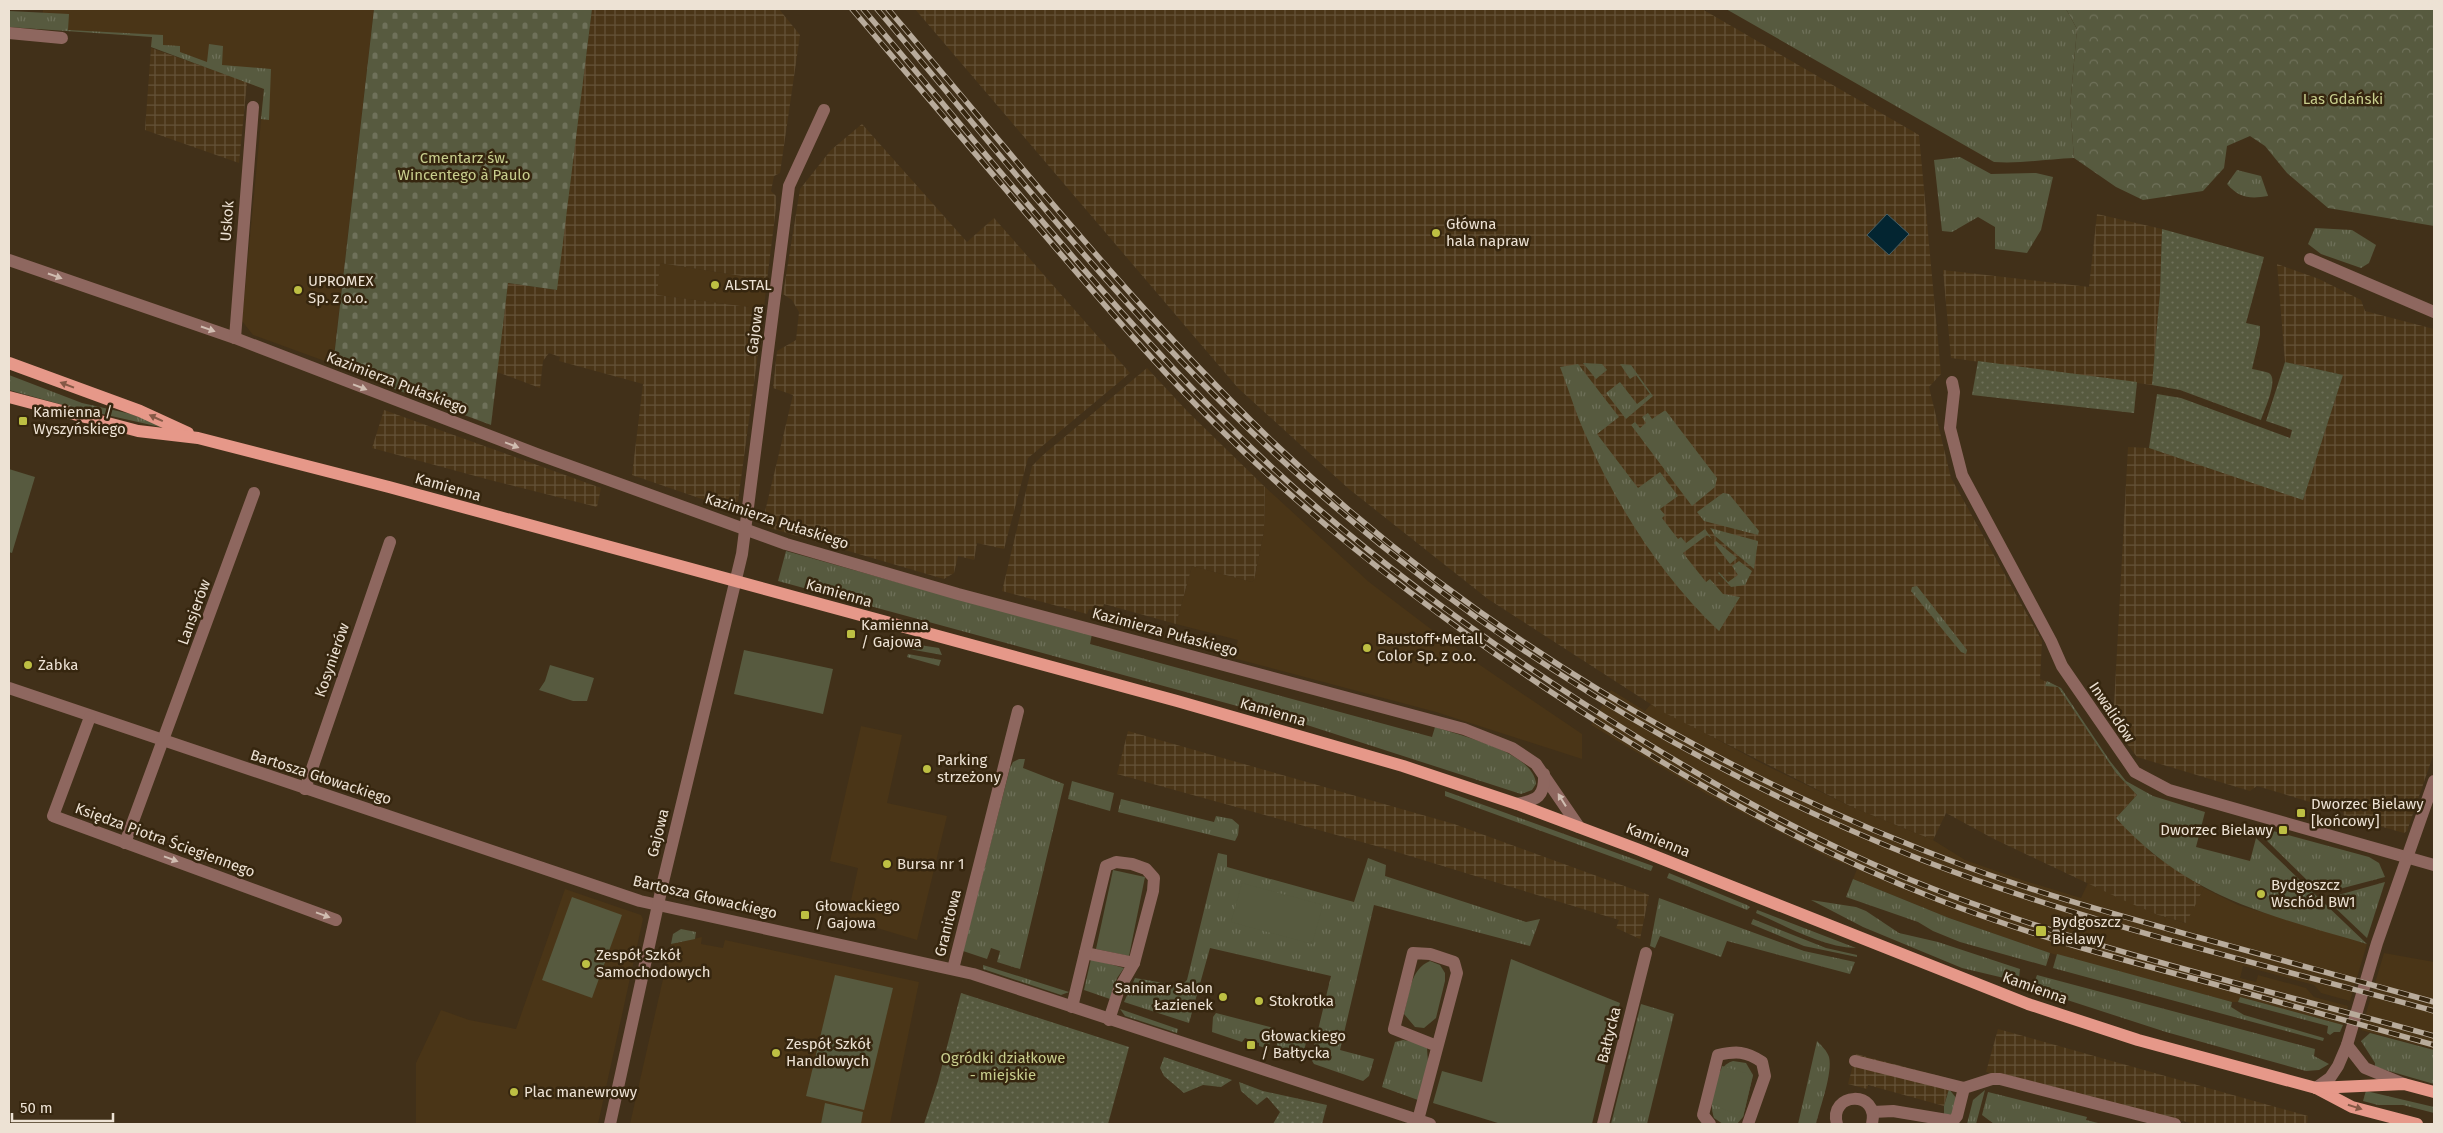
<svg xmlns="http://www.w3.org/2000/svg" width="2443" height="1133" font-family="'Fira Sans',sans-serif">
	<style>
		.built { fill: #4a3517 }
		.industrial { fill: url(#industrial-grid) }
		.grass { fill: url(#grass-tufts) }
		.forest { fill: url(#forest-crowns) }
		.cemetery { fill: url(#cemetery-stones) }
		.park { fill: #575a3f }
		.garden { fill: url(#garden-dots) }
		.water { fill: #032531; stroke: #495e62 }
		.lines { fill: none; stroke-linecap: round; stroke-linejoin: round }
		.minor { stroke: #8e675f; stroke-width: 12 }
		.major { stroke: #e69889; stroke-width: 12 }
		.rail-casing { stroke: #b8ab9b; stroke-width: 5.5 }
		.rail { stroke: #36260f; stroke-width: 4; stroke-dasharray: 11; stroke-linecap: butt }
		.oneway { fill: #d0bdb1 }
		.oneway2 { fill: #855946 }
		.poi-dot { fill: #bdbf43; stroke: #36260f; stroke-width: 2 }
		.labels { text-anchor: middle; dominant-baseline: central; stroke-width: 5; stroke-linejoin: round; paint-order: stroke }
		.park-label { font-size: 15px; fill: #c8ce8d; stroke: #36260f }
		.street-label { font-size: 15px; fill: #ede2d4; stroke: #36260f }
		.poi-label { font-size: 15px; fill: #ede2d4; stroke: #36260f; text-anchor: start }
	</style>
	<defs>
		<pattern id="industrial-grid" width="8" height="8" patternUnits="userSpaceOnUse" patternTransform="scale(1.25)"><rect width="8" height="8" fill="#4a3517"/><path d="M0 4h8M4 0v8" fill="none" stroke="#645238"/></pattern>
		<pattern id="grass-tufts" width="24" height="20" patternUnits="userSpaceOnUse" patternTransform="scale(1.25)"><rect width="24" height="20" fill="#575a3f"/><path d="M3 7l-1-3M5 7V3M7 7l1-3M15 17l-1-3M17 17v-4M19 17l1-3" fill="none" stroke="#6f715a"/></pattern>
		<pattern id="forest-crowns" width="20" height="18" patternUnits="userSpaceOnUse" patternTransform="scale(1.25)"><rect width="20" height="18" fill="#575a3f"/><path d="M2 6a3 3 0 1 1 6 0M12 15a3 3 0 1 1 6 0" fill="none" stroke="#6f715a"/></pattern>
		<pattern id="cemetery-stones" width="16" height="16" patternUnits="userSpaceOnUse" patternTransform="scale(1.25)"><rect width="16" height="16" fill="#575a3f"/><path d="M2 7V4a2 2 0 0 1 4 0v3zM10 15v-3a2 2 0 0 1 4 0v3z" fill="#6f715a"/></pattern>
		<pattern id="garden-dots" width="8" height="8" patternUnits="userSpaceOnUse" patternTransform="scale(1.25)"><rect width="8" height="8" fill="#575a3f"/><path d="M2 2h.1M6 6h.1" fill="none" stroke="#6f715a" stroke-width="1.8" stroke-linecap="round"/></pattern>
	</defs>
	<rect width="100%" height="100%" fill="#413019"/>
	<g class="built">
		<polygon points="43,9 374,9 333,364 253,335 242,321 264,89 151,47 152,37 42,29"/>
		<polygon points="660,263 767,280 764,309 656,295"/>
		<polygon points="1265,487 1369,582 1465,655 1582,734 1582,759 1436,712 1233,658 1238,640 1176,624 1192,566 1252,582 1254,580 1264,531"/>
		<polygon points="1611,690 1645,711 1651,704 1763,764 1852,807 1933,840 1965,860 2022,880 2081,898 2088,883 2158,915 2185,923 2204,888 2238,905 2367,944 2350,1001 2321,993 2314,985 2243,966 2240,978 2256,982 2258,975 2306,988 2314,997 2348,1006 2343,1025 2240,997 2238,1002 2232,1002 2053,954 1949,918 1853,879 1857,869 1829,858 1708,795 1591,725"/>
		<polygon points="861,726 902,735 887,803 947,816 917,940 847,919 858,868 830,861"/>
		<polygon points="565,889 641,915 643,919 598,1124 416,1124 416,1063 441,1010 469,1020 516,1029"/>
		<polygon points="702,937 701,944 723,948 725,940 919,982 890,1124 630,1124 671,944"/>
		<polygon points="2384,953 2434,962 2434,1049 2361,1030"/>
	</g>
	<g class="industrial">
		<polygon points="592,9 779,9 800,35 780,173 774,176 771,191 776,196 776,208 767,280 660,263 657,295 764,309 738,501 731,509 632,475 643,384 559,361 560,357 549,353 543,361 540,388 497,372 508,283 556,290"/>
		<polygon points="915,9 1702,9 1919,135 1941,374 1929,387 1951,478 2042,641 2040,679 2058,687 2116,773 2137,795 2116,818 2153,854 2204,888 2186,923 2158,915 2123,900 1994,839 1946,813 1933,840 1852,807 1663,712 1488,599 1349,489 1238,388"/>
		<polygon points="151,48 247,82 239,163 145,130"/>
		<polygon points="862,124 967,242 994,218 1130,373 1028,458 1004,549 977,543 974,560 958,556 954,573 944,579 770,528 763,520 793,395 773,388 777,351 796,340 799,312 792,300 783,294 800,189 831,150"/>
		<polygon points="2097,214 2162,229 2160,292 2152,385 1951,358 1943,270 2089,287"/>
		<polygon points="2277,264 2319,279 2361,300 2365,311 2434,329 2434,753 2407,831 2404,833 2344,816 2343,812 2257,786 2250,791 2137,757 2113,725 2128,447 2149,448 2303,499 2343,375 2285,362"/>
		<polygon points="1147,368 1188,412 1265,487 1264,531 1254,580 1252,582 1192,566 1176,624 1104,604 1101,613 1089,609 1087,614 1002,591 1032,466 1043,455"/>
		<polygon points="384,410 601,488 597,507 490,480 372,448"/>
		<polygon points="1128,731 1454,824 1649,895 1640,939 1616,928 1619,920 1387,849 1117,774"/>
		<polygon points="1998,1029 2308,1116 2307,1124 2195,1124 1986,1072"/>
		<polygon points="1856,1054 1951,1079 1944,1106 1868,1085 1867,1089 1848,1084"/>
	</g>
	<g class="grass">
		<path d="M 1726,9 L 2066,9 L 2077,29 L 2070,107 L 2074,158 C 2047,159 2020,164 1994,162 Z"/>
		<polygon points="9,11 69,14 68,30 163,35 163,45 180,46 180,52 207,62 209,44 223,46 222,65 271,69 269,120 261,119 264,89 151,47 152,37 9,27"/>
		<polygon points="1960,157 1991,174 2036,173 2053,177 2041,230 2027,253 1995,249 1995,227 1978,217 1952,232 1942,231 1934,160"/>
		<path d="M 2237,170 L 2261,176 L 2268,196 C 2250,199 2239,198 2227,184 Z"/>
		<polygon points="2315,228 2352,230 2376,245 2369,263 2361,268 2321,254 2308,244"/>
		<polygon points="1583,363 1602,364 1607,370 1596,379"/>
		<path d="M 1578,364 L 1619,417 L 1597,434 L 1638,488 L 1660,472 L 1678,496 L 1660,509 L 1665,515 L 1662,518 L 1678,539 L 1681,537 L 1686,543 L 1705,529 L 1712,539 L 1707,535 L 1683,553 L 1706,582 L 1710,579 L 1723,594 L 1740,597 L 1719,631 C 1663,578 1618,509 1587,438 C 1576,415 1569,390 1560,367 Z"/>
		<polygon points="1620,364 1631,365 1653,396 1626,419 1606,393 1620,382 1637,404 1650,394 1636,375 1630,379"/>
		<polygon points="9,375 82,403 131,414 160,425 160,427 67,406 9,390"/>
		<polygon points="1664,411 1666,411 1717,478 1715,487 1692,506 1631,425 1635,422 1640,428 1646,423 1642,417 1648,413 1652,419"/>
		<polygon points="1723,493 1729,494 1759,531 1758,535 1704,521 1697,512"/>
		<polygon points="1710,528 1758,541 1754,569 1715,536"/>
		<polygon points="1716,541 1737,558 1730,564 1714,543"/>
		<path d="M 786,551 L 982,606 L 1092,634 L 1090,644 L 1432,737 L 1435,727 C 1461,736 1534,752 1536,784 L 1532,790 L 1521,794 L 1307,725 L 778,581 Z"/>
		<polygon points="1739,561 1752,571 1745,585 1731,587 1718,573 1719,572 1728,582 1738,575 1732,566"/>
		<polygon points="1917,586 1967,650 1966,654 1961,652 1911,591 1912,587"/>
		<polygon points="913,644 939,648 942,655 909,649"/>
		<polygon points="908,654 941,660 939,666 907,657"/>
		<path d="M 2047,681 L 2061,688 L 2110,761 L 2126,781 L 2153,796 L 2205,812 L 2196,847 L 2250,861 L 2256,838 L 2367,944 C 2269,915 2188,898 2116,818 L 2137,795 L 2116,773 L 2058,687 L 2045,686 Z"/>
		<polygon points="1019,759 1025,759 1023,768 1064,784 1020,969 997,962 1000,951 991,948 987,959 963,951 1010,768 1013,762"/>
		<polygon points="1072,781 1114,793 1110,811 1068,799"/>
		<polygon points="1445,791 1653,866 1651,871 1445,796"/>
		<polygon points="1121,799 1214,822 1216,816 1232,819 1239,825 1238,835 1235,841 1118,812"/>
		<polygon points="2258,827 2369,857 2379,863 2385,877 2328,892 2317,890 2257,831"/>
		<polygon points="1218,853 1227,855 1227,867 1354,902 1368,858 1386,865 1385,876 1526,922 1540,919 1530,946 1374,905 1340,1050 1374,1059 1369,1076 1363,1081 1314,1064 1311,1059 1331,976 1210,948 1189,1023 1124,1002 1135,978 1181,986 1187,980"/>
		<polygon points="1669,873 1747,905 1750,907 1747,910 1667,878"/>
		<polygon points="1853,879 1949,918 2050,953 2046,966 1960,942 1933,931 1918,922 1846,897"/>
		<polygon points="2385,882 2367,938 2328,901 2331,897"/>
		<polygon points="1659,898 1804,951 1855,962 1850,974 1727,941 1721,957 1660,936 1655,948 1650,946"/>
		<polygon points="1811,900 1856,907 1866,911 1899,933 1938,942 2020,969 2019,978 2006,974 2004,978 1962,968 1863,927"/>
		<path d="M 1757,910 L 1760,911 L 1856,948 C 1821,947 1787,926 1756,913 Z"/>
		<polygon points="1753,919 1826,948 1857,955 1857,957 1804,946 1751,924"/>
		<polygon points="681,929 696,932 695,939 671,944 673,934"/>
		<polygon points="2057,954 2232,1002 2231,1007 2244,1015 2324,1038 2323,1041 2053,968"/>
		<polygon points="1091,959 1124,968 1117,978 1110,999 1084,990"/>
		<polygon points="983,965 1069,992 1061,995 983,969"/>
		<polygon points="2037,975 2315,1049 2314,1056 2329,1064 2319,1070 2306,1071 2166,1032 2061,998 2062,994 2034,983"/>
		<polygon points="2240,997 2343,1025 2340,1032 2334,1032 2330,1035 2327,1033 2328,1026 2238,1002"/>
		<polygon points="1641,1004 1674,1014 1647,1124 1611,1124"/>
		<polygon points="1120,1009 1178,1029 1177,1033 1125,1016"/>
		<polygon points="1216,1013 1274,1028 1268,1049 1259,1046 1259,1043 1245,1038 1242,1042 1212,1032 1213,1017"/>
		<polygon points="1281,1031 1307,1038 1302,1060 1291,1057 1292,1053 1285,1051 1283,1054 1275,1051"/>
		<polygon points="2370,1033 2434,1050 2434,1084 2375,1067 2375,1063 2361,1041"/>
		<polygon points="1403,1040 1414,1042 1427,1048 1428,1063 1418,1100 1382,1087 1395,1042"/>
		<path d="M 1817,1041 C 1822,1046 1827,1051 1829,1057 C 1833,1073 1820,1107 1816,1124 L 1798,1124 Z"/>
		<path d="M 1733,1061 L 1746,1063 L 1753,1075 L 1743,1117 L 1737,1124 L 1723,1124 L 1714,1118 C 1708,1102 1714,1066 1733,1061 Z"/>
		<polygon points="1949,1089 1957,1099 1955,1114 1944,1115 1944,1106"/>
		<polygon points="1985,1090 1976,1124 1967,1124 1973,1100"/>
		<polygon points="2366,1091 2434,1107 2434,1113 2403,1105 2378,1105 2363,1101"/>
		<polygon points="1988,1092 2087,1117 2086,1120 2102,1124 1994,1124 1982,1115"/>
	</g>
	<polygon class="forest" points="2066,9 2434,9 2434,226 2328,208 2287,173 2265,146 2250,136 2227,146 2224,168 2203,191 2143,200 2116,187 2074,158 2070,107 2077,29"/>
	<polygon class="cemetery" points="374,9 592,9 557,290 508,283 491,425 333,366"/>
	<g class="park">
		<polygon points="9,469 35,477 12,553 9,552"/>
		<polygon points="744,650 833,669 823,714 734,694"/>
		<polygon points="550,665 594,678 587,701 573,701 539,690 545,681"/>
		<polygon points="1113,870 1145,877 1129,956 1096,949"/>
		<polygon points="1242,883 1323,905 1312,944 1231,922"/>
		<polygon points="572,897 622,915 592,998 542,980"/>
		<polygon points="1511,959 1620,1003 1592,1124 1501,1124 1433,1103 1442,1071 1482,1082"/>
		<path d="M 1430,961 L 1440,965 L 1445,973 L 1445,981 L 1436,1018 L 1424,1028 L 1415,1027 L 1404,1014 C 1409,995 1410,969 1430,961 Z"/>
		<polygon points="835,975 893,988 864,1110 806,1096"/>
		<polygon points="1722,1066 1753,1075 1743,1117 1711,1104"/>
		<polygon points="825,1103 863,1112 861,1124 821,1124"/>
	</g>
	<g class="garden">
		<path d="M 2162,229 L 2264,257 L 2246,323 L 2260,326 L 2260,335 L 2252,369 C 2257,370 2264,371 2269,373 C 2279,379 2264,411 2261,420 L 2180,390 L 2152,385 L 2160,292 Z"/>
		<polygon points="1978,361 2137,382 2134,413 1972,395"/>
		<polygon points="2285,362 2343,375 2303,500 2149,448 2157,394 2181,398 2290,438 2292,430 2266,421"/>
		<polygon points="961,993 1129,1047 1108,1124 924,1124 938,1081"/>
		<polygon points="1164,1057 1232,1080 1221,1087 1203,1085 1184,1093 1164,1076 1160,1068"/>
		<polygon points="1239,1082 1263,1091 1327,1105 1322,1124 1273,1124 1280,1112 1267,1097 1257,1105 1241,1091"/>
	</g>
	<polygon class="water" points="1887,214 1909,234 1889,255 1867,235"/>
	<g class="lines">
		<g class="minor">
			<polyline points="9,33 62,38"/>
			<polyline points="2310,259 2434,312"/>
			<polyline points="9,260 235,338 537,454 786,544 958,594 1464,729 1512,748 1536,764 1579,827"/>
			<polyline points="235,338 253,107"/>
			<polyline points="1952,382 1954,392 1950,428 1962,475 2051,641 2062,666 2135,772 2169,790 2434,865"/>
			<polyline points="9,688 640,901 973,974 1430,1124"/>
			<polyline points="90,717 53,816 336,920"/>
			<polyline points="305,789 390,542"/>
			<path d="M 1517,804 C 1537,800 1545,797 1544,774"/>
			<polyline points="125,843 254,493"/>
			<polyline points="1085,953 1134,963"/>
			<polyline points="953,969 1018,711"/>
			<polyline points="1072,1007 1106,866 1116,862 1132,864 1146,869 1154,878 1153,891 1134,963 1119,989 1109,1020"/>
			<polyline points="2347,1045 2365,1068 2404,1084"/>
			<polyline points="1855,1061 1964,1088"/>
			<polyline points="2316,1088 2330,1078 2338,1066 2347,1045 2377,943 2434,781"/>
			<polyline points="1873,1112 1893,1111 1953,1121 1957,1116 1964,1088 1992,1079 2000,1079 2175,1124"/>
			<polyline points="1418,1120 1457,973 1454,962 1430,954 1413,953 1394,1029 1437,1046"/>
			<polyline points="610,1124 663,882 742,554 789,186 824,110"/>
			<polyline points="1603,1124 1646,953"/>
			<path d="M 1710,1124 L 1703,1115 L 1718,1055 C 1736,1051 1746,1051 1762,1062 L 1765,1076 L 1748,1124"/>
			<path d="M 1837,1124 C 1828,1092 1880,1089 1872,1124"/>
		</g>
		<g class="major">
			<polyline points="9,363 140,411 188,433"/>
			<polyline points="9,397 138,431 198,438 389,487 1177,701 1403,766 1517,804 1637,849 2028,1004 2138,1040 2316,1088 2352,1107 2417,1124"/>
			<polyline points="2316,1088 2404,1084 2434,1092"/>
		</g>
		<defs>
			<g id="rail">
				<path d="M 852,9 C 911,78 970,147 1029,217 C 1090,288 1151,361 1218,427 C 1327,535 1449,626 1577,709 C 1692,783 1812,851 1939,900 C 2024,933 2111,957 2199,980 C 2278,1002 2356,1023 2434,1045"/>
				<path d="M 863,9 C 980,146 1093,288 1220,417 C 1328,527 1454,620 1583,703 C 1686,769 1793,832 1906,878 C 2075,947 2258,987 2434,1036"/>
				<path d="M 877,9 C 992,144 1103,286 1230,411 C 1428,605 1664,758 1922,860 C 2087,924 2263,964 2434,1011"/>
				<path d="M 888,9 C 1013,155 1133,308 1272,441 C 1471,630 1713,774 1970,868 C 2044,895 2121,916 2197,937 C 2276,958 2355,980 2434,1002"/>
			</g>
		</defs>
		<use href="#rail" class="rail-casing"/>
		<use href="#rail" class="rail"/>
	</g>
	<defs><path id="oneway-solid" d="M-6-.8H1V-3.2L6.5 0L1 3.2V.8H-6Z" transform="scale(1.25)"/></defs>
	<g class="oneway">
		<use href="#oneway-solid" transform="translate(55 276) rotate(19)"/>
		<use href="#oneway-solid" transform="translate(208 329) rotate(19)"/>
		<use href="#oneway-solid" transform="translate(360 387) rotate(21)"/>
		<use href="#oneway-solid" transform="translate(512 445) rotate(21)"/>
		<use href="#oneway-solid" transform="translate(1562 800) rotate(-122)"/>
		<use href="#oneway-solid" transform="translate(171 859) rotate(20)"/>
		<use href="#oneway-solid" transform="translate(323 915) rotate(20)"/>
	</g>
	<g class="oneway2">
		<use href="#oneway-solid" transform="translate(67 385) rotate(-159)"/>
		<use href="#oneway-solid" transform="translate(156 418) rotate(-155)"/>
		<use href="#oneway-solid" transform="translate(2355 1107) rotate(18)"/>
	</g>
	<g class="poi-dot">
		<circle cx="1436" cy="233" r="5"/>
		<circle cx="715" cy="285" r="5"/>
		<circle cx="298" cy="290" r="5"/>
		<rect x="18" y="416" width="10" height="10" rx="2.5"/>
		<rect x="846" y="629" width="10" height="10" rx="2.5"/>
		<circle cx="1367" cy="648" r="5"/>
		<circle cx="28" cy="665" r="5"/>
		<circle cx="927" cy="769" r="5"/>
		<rect x="2296" y="808" width="10" height="10" rx="2.5"/>
		<rect x="2278" y="825" width="10" height="10" rx="2.5"/>
		<circle cx="887" cy="864" r="5"/>
		<circle cx="2261" cy="894" r="5"/>
		<rect x="800" y="910" width="10" height="10" rx="2.5"/>
		<rect x="2035" y="925" width="12" height="12" rx="2.5"/>
		<circle cx="586" cy="964" r="5"/>
		<circle cx="1223" cy="997" r="5"/>
		<circle cx="1259" cy="1001" r="5"/>
		<rect x="1246" y="1040" width="10" height="10" rx="2.5"/>
		<circle cx="776" cy="1053" r="5"/>
		<circle cx="514" cy="1092" r="5"/>
	</g>
	<g class="labels">
		<g class="park-label">
			<text x="2343" y="99">Las Gdański</text>
			<text x="464" y="158">Cmentarz św.<tspan x="464" dy="17">Wincentego à Paulo</tspan></text>
			<text x="1003" y="1058">Ogródki działkowe<tspan x="1003" dy="17">- miejskie</tspan></text>
		</g>
		<g class="street-label">
			<text transform="translate(227 221) rotate(-86)">Uskok</text>
			<text transform="translate(755 330) rotate(-83)">Gajowa</text>
			<text transform="translate(397 383) rotate(21)">Kazimierza Pułaskiego</text>
			<text transform="translate(448 487) rotate(16)">Kamienna</text>
			<text transform="translate(777 521) rotate(18)">Kazimierza Pułaskiego</text>
			<text transform="translate(839 593) rotate(16)">Kamienna</text>
			<text transform="translate(194 612) rotate(-70)">Lansjerów</text>
			<text transform="translate(1165 632) rotate(15)">Kazimierza Pułaskiego</text>
			<text transform="translate(332 660) rotate(-71)">Kosynierów</text>
			<text transform="translate(1273 712) rotate(16)">Kamienna</text>
			<text transform="translate(2112 712) rotate(56)">Inwalidów</text>
			<text transform="translate(321 777) rotate(18)">Bartosza Głowackiego</text>
			<text transform="translate(658 833) rotate(-76)">Gajowa</text>
			<text transform="translate(165 840) rotate(20)">Księdza Piotra Ściegiennego</text>
			<text transform="translate(1658 840) rotate(22)">Kamienna</text>
			<text transform="translate(705 897) rotate(13)">Bartosza Głowackiego</text>
			<text transform="translate(948 923) rotate(-76)">Granitowa</text>
			<text transform="translate(2035 988) rotate(20)">Kamienna</text>
			<text transform="translate(1609 1035) rotate(-76)">Bałtycka</text>
		</g>
		<g class="poi-label">
			<text x="1446" y="224">Główna<tspan x="1446" dy="17">hala napraw</tspan></text>
			<text x="308" y="281">UPROMEX<tspan x="308" dy="17">Sp. z o.o.</tspan></text>
			<text x="725" y="285">ALSTAL</text>
			<text x="33" y="412">Kamienna /<tspan x="33" dy="17">Wyszyńskiego</tspan></text>
			<text x="861" y="625">Kamienna<tspan x="861" dy="17">/ Gajowa</tspan></text>
			<text x="1377" y="639">Baustoff+Metall<tspan x="1377" dy="17">Color Sp. z o.o.</tspan></text>
			<text x="38" y="665">Żabka</text>
			<text x="937" y="760">Parking<tspan x="937" dy="17">strzeżony</tspan></text>
			<text x="2311" y="804">Dworzec Bielawy<tspan x="2311" dy="17">[końcowy]</tspan></text>
			<text x="2273" y="830" text-anchor="end">Dworzec Bielawy</text>
			<text x="897" y="864">Bursa nr 1</text>
			<text x="2271" y="885">Bydgoszcz<tspan x="2271" dy="17">Wschód BW1</tspan></text>
			<text x="815" y="906">Głowackiego<tspan x="815" dy="17">/ Gajowa</tspan></text>
			<text x="2052" y="922">Bydgoszcz<tspan x="2052" dy="17">Bielawy</tspan></text>
			<text x="596" y="955">Zespół Szkół<tspan x="596" dy="17">Samochodowych</tspan></text>
			<text x="1213" y="988" text-anchor="end">Sanimar Salon<tspan x="1213" dy="17">Łazienek</tspan></text>
			<text x="1269" y="1001">Stokrotka</text>
			<text x="1261" y="1036">Głowackiego<tspan x="1261" dy="17">/ Bałtycka</tspan></text>
			<text x="786" y="1044">Zespół Szkół<tspan x="786" dy="17">Handlowych</tspan></text>
			<text x="524" y="1092">Plac manewrowy</text>
		</g>
	</g>
	<rect width="2443" height="1133" fill="none" stroke="#ede2d4" stroke-width="20"/>
	<path d="M12 1113v8h101v-8" fill="none" stroke="#ede2d4" stroke-width="2.5"/>
	<text x="20" y="1113" font-size="15" fill="#ede2d4" stroke="#36260f" stroke-width="4" paint-order="stroke">50 m</text>
</svg>
